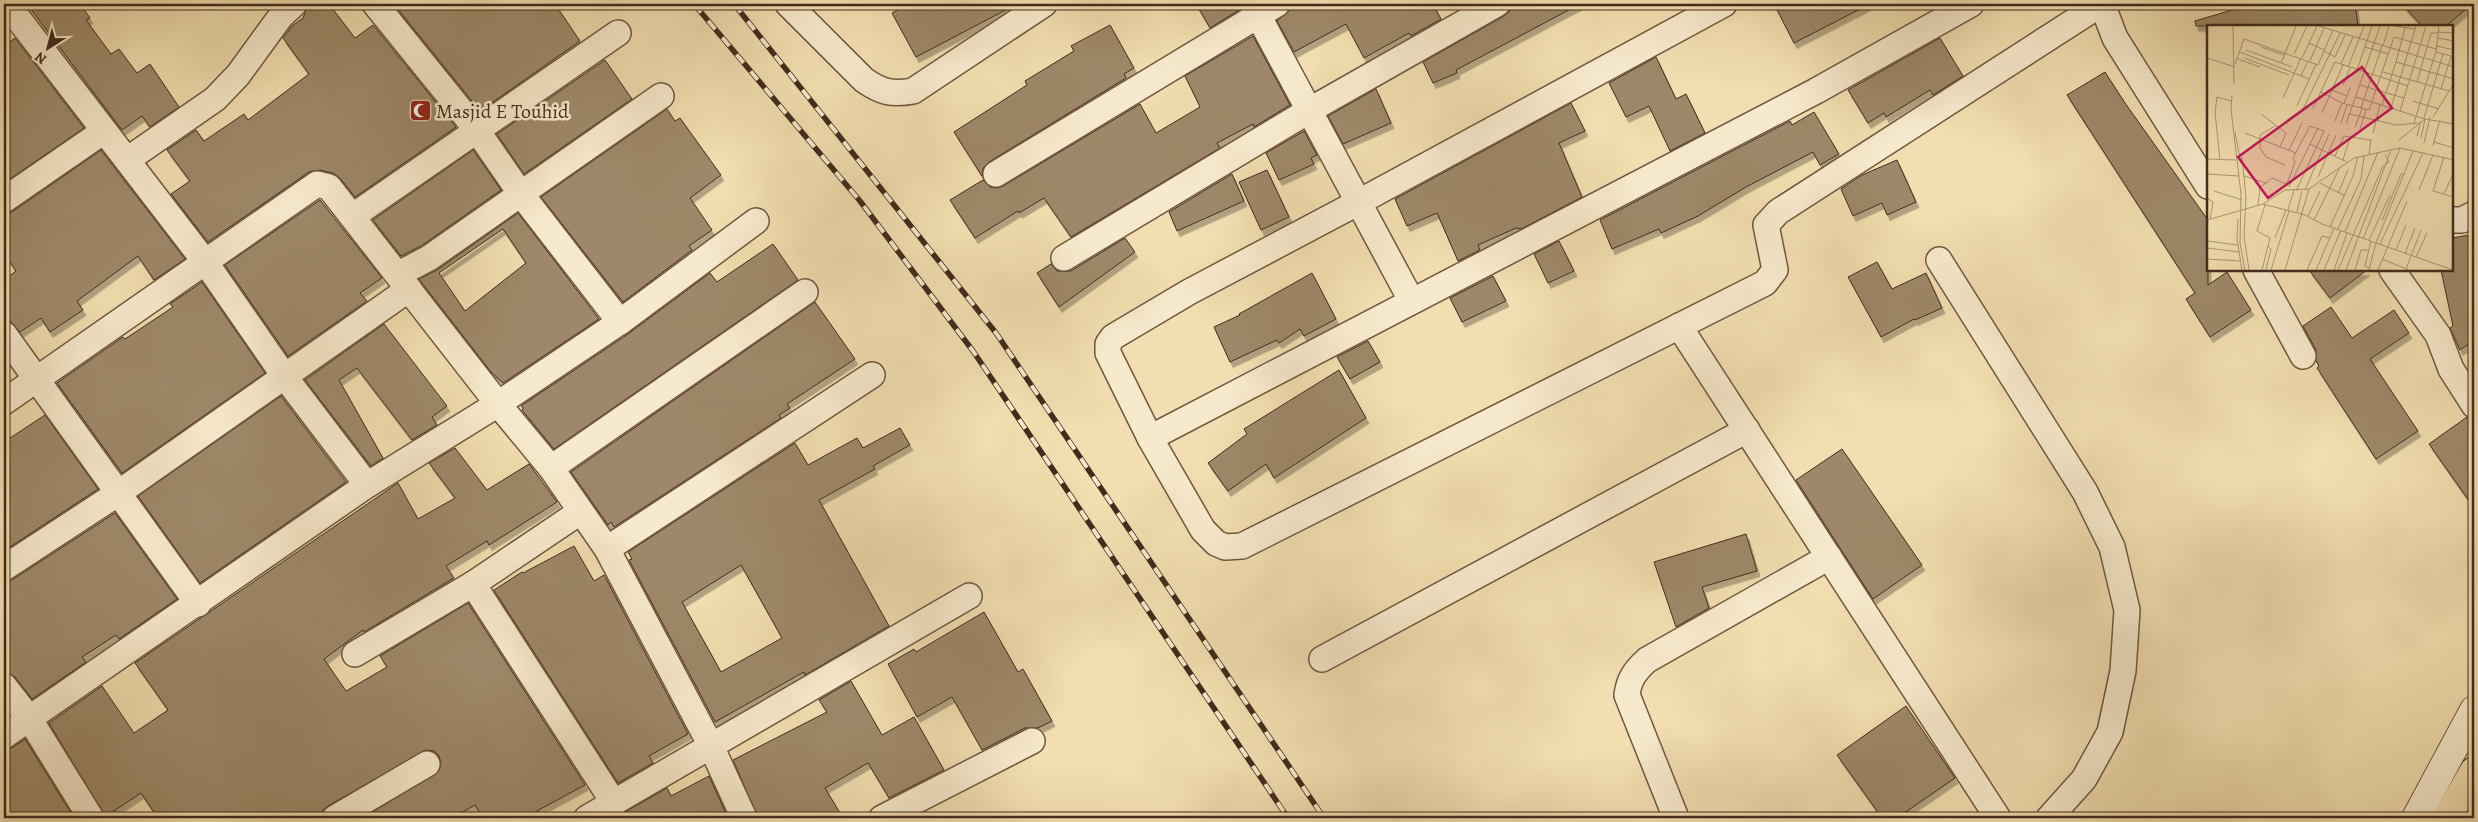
<svg xmlns="http://www.w3.org/2000/svg" width="2478" height="822" font-family="Alegreya,serif">
	<style>
		.building { fill: #9e8869; stroke: #422b1d; fill-rule: evenodd; filter: url(#shadow) }
		.lines { fill: none; stroke-linecap: round; stroke-linejoin: round }
		.minor-casing { stroke: #6e5842; stroke-width: 28 }
		.tertiary-casing { stroke: #6e5842; stroke-width: 30 }
		.trunk-casing { stroke: #422b1d; stroke-width: 30 }
		.minor { stroke: #f7eacc; stroke-width: 25 }
		.tertiary { stroke: #f7eacc; stroke-width: 28 }
		.trunk { stroke: #f2deb0; stroke-width: 28 }
		.rail-casing { stroke: #422b1d; stroke-width: 5.5 }
		.rail { stroke: #f7eacc; stroke-width: 4; stroke-dasharray: 11; stroke-linecap: butt }
		.labels { text-anchor: middle; dominant-baseline: central; stroke-width: 5; stroke-linejoin: round; paint-order: stroke }
		.poi-label { font-size: 20px; fill: #422b1d; stroke: #f7eacc; text-anchor: start }
		.inset-road { fill: none; stroke: #ac9675; stroke-width: 1 }
		.view { fill: #c2185b; fill-opacity: 0.15; stroke: #c2185b; stroke-width: 2.5 }
		.inset-edge { fill: none; stroke: #422b1d; stroke-width: 2.5 }
	</style>
	<defs>
		<filter id="shadow"><feDropShadow dx="3" dy="5.5" stdDeviation="0" flood-color="#0004"/></filter>
	</defs>
	<rect width="100%" height="100%" fill="#f2deb0"/>
	<filter id="stains"><feTurbulence type="fractalNoise" baseFrequency=".004" numOctaves="4"/><feColorMatrix values="0 0 0 0 .2 0 0 0 0 .09 0 0 0 0 .02 0 0 0 .5 -.17"/></filter>
	<radialGradient id="worn" r=".72"><stop offset=".6" stop-color="#630" stop-opacity="0"/><stop offset="1" stop-color="#630" stop-opacity=".3"/></radialGradient>
	<g class="building">
		<polygon points="27,4 80,4 90,18 86,20 111,54 119,49 137,73 150,64 179,107 150,127 142,116 122,130"/>
		<polygon points="308,4 329,4 355,38 373,25 456,127 355,197 340,178 333,173 320,170 309,172 208,242 171,194 190,181 167,150 196,130 204,141 244,114 248,120 309,74 283,38 292,26 303,18"/>
		<polygon points="402,4 555,4 580,41 480,111 397,8"/>
		<polygon points="909,4 1017,4 916,57 892,13"/>
		<polygon points="1196,4 1238,4 1239,10 1210,28"/>
		<polygon points="1291,4 1433,4 1441,19 1411,36 1409,33 1364,58 1346,24 1294,52 1277,21 1289,11"/>
		<polygon points="1511,4 1580,4 1456,70 1457,73 1433,83 1423,62 1504,16 1510,11"/>
		<polygon points="1774,4 1870,4 1794,43"/>
		<polygon points="2252,4 2355,4 2358,26 2196,26 2195,21"/>
		<polygon points="2402,4 2472,4 2446,26 2422,26"/>
		<polygon points="1110,25 1134,68 1124,74 1126,78 989,162 983,168 982,176 954,132 1027,85 1025,81 1074,51 1071,46"/>
		<polygon points="1253,36 1290,105 1254,127 1253,124 1217,143 1220,148 1071,237 1044,198 1019,213 1018,211 975,238 950,200 983,180 990,187 997,188 1003,186 1140,104 1156,133 1200,107 1185,76"/>
		<polygon points="15,38 84,128 4,183 4,46"/>
		<polygon points="1940,38 1963,76 1933,95 1930,90 1886,117 1884,113 1868,123 1848,90"/>
		<polygon points="1656,57 1676,99 1686,94 1705,133 1670,151 1649,106 1626,117 1609,83"/>
		<polygon points="605,60 632,99 524,174 497,134"/>
		<polygon points="2105,72 2125,103 2208,220 2208,285 2227,272 2251,310 2210,337 2186,299 2195,293 2067,95"/>
		<polygon points="1376,89 1391,123 1343,144 1328,116"/>
		<polygon points="1571,103 1585,131 1559,143 1582,197 1521,229 1516,228 1478,245 1480,250 1458,261 1437,213 1407,226 1395,199"/>
		<polygon points="667,109 675,121 680,118 721,175 690,198 712,230 689,246 692,250 623,302 541,197"/>
		<polygon points="1814,112 1839,154 1820,165 1813,152 1746,187 1698,216 1661,233 1659,229 1612,249 1600,220 1790,121 1792,125"/>
		<polygon points="1304,131 1317,155 1311,158 1314,164 1279,180 1266,153"/>
		<polygon points="101,150 185,259 154,280 138,256 77,301 83,310 50,332 41,318 20,332 10,321 4,320 4,280 16,271 4,253 4,214 12,212"/>
		<polygon points="473,150 501,190 421,246 401,256 373,220"/>
		<polygon points="1897,160 1916,202 1887,215 1882,203 1853,216 1841,189 1862,175"/>
		<polygon points="1267,170 1289,217 1261,230 1239,182"/>
		<polygon points="1232,174 1244,201 1177,231 1169,212"/>
		<polygon points="320,200 382,278 360,293 367,301 288,356 225,265"/>
		<path d="M 518,213 L 599,319 L 503,383 L 491,372 L 419,279 L 437,270 ZM 503,229 L 526,263 L 465,311 L 439,273 Z"/>
		<polygon points="2470,235 2474,254 2474,340 2460,350 2450,328 2453,326 2441,270 2452,270 2452,238"/>
		<polygon points="1125,238 1135,252 1059,307 1037,273 1051,264 1057,271 1071,271"/>
		<polygon points="1559,241 1574,271 1548,283 1534,254"/>
		<polygon points="773,244 798,280 554,449 522,410 523,408 521,406 628,334 710,273 717,282"/>
		<polygon points="1877,262 1892,289 1926,273 1942,308 1915,320 1914,319 1881,337 1848,277"/>
		<polygon points="2309,270 2367,270 2330,298"/>
		<polygon points="1312,273 1336,319 1304,336 1300,329 1279,343 1277,340 1230,362 1214,327 1240,315 1239,314"/>
		<polygon points="1493,276 1506,301 1462,322 1450,298"/>
		<polygon points="202,282 265,373 122,473 57,383 123,337 125,339 173,307 170,304"/>
		<polygon points="815,302 855,359 787,404 790,408 779,415 781,418 614,527 611,522 608,525 571,472"/>
		<polygon points="2331,307 2352,338 2394,310 2409,333 2370,359 2418,431 2376,459 2317,368 2319,366 2316,361 2316,350 2303,326"/>
		<polygon points="384,324 447,406 432,417 437,425 412,440 357,368 339,380 383,458 371,466 305,380"/>
		<polygon points="1368,341 1380,362 1350,379 1337,357"/>
		<polygon points="1339,370 1366,418 1274,478 1266,464 1228,491 1208,463 1247,434 1244,429"/>
		<polygon points="281,396 346,482 200,583 138,496"/>
		<polygon points="45,415 98,489 4,551 4,442"/>
		<polygon points="2467,417 2474,419 2474,508 2429,444"/>
		<path d="M 900,428 L 910,445 L 873,466 L 875,469 L 819,500 L 889,626 L 805,675 L 804,672 L 715,722 L 629,560 L 632,559 L 628,552 L 795,443 L 808,465 L 857,438 L 863,448 ZM 741,565 L 782,638 L 721,672 L 682,602 Z"/>
		<polygon points="455,448 487,490 529,464 557,502 489,545 487,541 446,566 454,578 364,632 363,630 324,659 346,691 387,667 380,656 468,603 585,785 524,818 483,818 475,805 452,818 363,818 439,771 441,763 439,756 434,751 426,750 328,806 322,811 321,818 158,818 141,793 105,817 49,723 102,686 134,733 168,710 135,663 398,483 418,519 455,498 429,463"/>
		<polygon points="1842,449 1922,565 1873,599 1796,480"/>
		<polygon points="115,513 177,599 119,639 116,635 82,657 86,662 32,699 15,677 4,672 4,582 12,580"/>
		<polygon points="1746,534 1757,571 1702,587 1709,608 1676,627 1654,562"/>
		<polygon points="574,546 594,581 604,575 688,734 649,756 653,763 618,783 494,590 522,572 523,573"/>
		<polygon points="984,612 1018,672 1023,669 1052,721 1038,728 1025,728 982,750 952,697 917,717 888,664 914,649 916,652"/>
		<polygon points="851,681 882,735 914,717 944,770 889,798 868,763 825,788 843,818 758,818 733,760 827,712 819,700"/>
		<polygon points="1906,706 1955,778 1897,818 1882,818 1837,755"/>
		<polygon points="25,739 74,818 4,818 4,750 12,748"/>
		<polygon points="709,776 728,818 615,818 667,788 671,796"/>
	</g>
	<g class="lines">
		<defs>
			<g id="minor">
				<polyline points="7,4 206,263 285,377 367,485"/>
				<polyline points="375,4 476,129 521,194 620,322"/>
				<path d="M 788,4 L 864,80 C 881,92 892,95 913,91 L 1044,4"/>
				<polyline points="1252,4 1411,300"/>
				<polyline points="1724,4 1359,202 1189,292 1113,337 1108,344 1108,353 1150,438 1203,530 1216,543 1225,547 1242,546 1765,283 1775,270 1766,225 1778,212 2101,4"/>
				<polyline points="2102,4 2115,38 2208,186"/>
				<polyline points="127,160 215,99 238,75 281,16 294,4"/>
				<polyline points="996,174 1277,4"/>
				<polyline points="4,200 104,131"/>
				<polyline points="353,216 618,33"/>
				<polyline points="2452,220 2462,220 2474,214"/>
				<polyline points="1064,258 1310,110 1497,4"/>
				<polyline points="1939,260 2085,492 2112,547 2127,610 2123,671 2110,732 2084,779 2049,818"/>
				<polyline points="2256,270 2303,356"/>
				<polyline points="2392,270 2438,335 2451,369 2474,405"/>
				<polyline points="399,274 429,258 661,96"/>
				<polyline points="1679,326 1998,818"/>
				<polyline points="4,334 198,604"/>
				<polyline points="4,402 317,184 329,187 498,404 551,468 607,549 711,746 744,818"/>
				<polyline points="1150,438 1816,91 1971,4"/>
				<polyline points="551,468 805,292"/>
				<polyline points="607,549 872,375"/>
				<polyline points="4,568 117,494 409,289"/>
				<polyline points="473,584 614,803"/>
				<polyline points="355,654 473,584 580,512"/>
				<polyline points="1322,659 1747,430"/>
				<polyline points="4,686 29,718 91,818"/>
				<polyline points="4,736 367,485 498,404 620,322 756,221"/>
				<polyline points="335,818 427,764"/>
				<polyline points="587,818 969,596"/>
				<polyline points="882,818 1032,741"/>
				<path d="M 1676,818 L 1627,695 C 1629,679 1635,671 1647,660 L 1829,557"/>
			</g>
			<polyline id="tertiary" points="2416,818 2474,710"/>
			<polyline id="trunk" points="2447,818 2474,771"/>
		</defs>
		<use href="#minor" class="minor-casing"/>
		<use href="#tertiary" class="tertiary-casing"/>
		<use href="#trunk" class="trunk-casing"/>
		<use href="#minor" class="minor"/>
		<use href="#tertiary" class="tertiary"/>
		<use href="#trunk" class="trunk"/>
		<defs>
			<g id="rail">
				<polyline points="694,4 860,201 973,351 1288,818"/>
				<polyline points="734,4 996,333 1324,818"/>
			</g>
		</defs>
		<use href="#rail" class="rail-casing"/>
		<use href="#rail" class="rail"/>
	</g>
	<defs>
		<symbol id="mosque-square" viewBox="-11 -11 22 22"><rect x="-9" y="-9" width="18" height="18" rx="4" fill="#8f2418" stroke="#f7eacc"/><path d="M3.5-4.9A6 6 0 1 0 3.5 4.9A5 5 0 1 1 3.5-4.9Z" fill="#fff"/></symbol>
	</defs>
	<g fill-rule="evenodd">
		<use href="#mosque-square" x="408" y="98" width="25" height="25"/>
	</g>
	<g class="labels">
		<g class="poi-label">
			<text x="436" y="111">Masjid E Touhid</text>
		</g>
	</g>
	<g transform="translate(2207 25)">
		<rect width="246" height="246" fill="#f2deb0"/>
		<path class="inset-road" d="M 26,1 L 27,59M 112,1 L 247,42M 188,1 L 208,4M 231,7 L 247,8M 231,13 L 247,16M 102,18 L 117,25M 176,21 L 182,1M 230,21 L 247,25M 54,22 L 77,30M 158,22 L 182,29M 39,25 L 85,42M 117,26 L 128,32 L 138,10M 33,27 L 102,54M 229,27 L 247,32M 87,29 L 100,1M 0,33 L 28,42M 37,33 L 82,50M 95,33 L 110,1M 31,34 L 53,42M 103,36 L 117,3M 189,37 L 198,3M 74,38 L 89,1M 28,39 L 37,14 L 111,40 L 126,5M 134,39 L 146,12M 141,42 L 157,1M 150,45 L 165,1M 176,47 L 242,66M 94,51 L 101,36M 210,57 L 224,8 L 231,8M 136,60 L 143,43M 153,60 L 197,73M 234,64 L 244,32M 125,65 L 140,71M 114,67 L 135,78 L 162,85 L 187,12 L 229,24M 25,70 L 24,84 L 34,169 L 33,218 L 38,245M 149,72 L 218,94 L 214,113M 76,73 L 94,33M 206,76 L 232,84M 137,78 L 143,63M 175,80 L 189,37 L 247,54M 90,81 L 109,39M 106,83 L 128,37 L 201,61M 154,83 L 175,21M 184,83 L 209,1M 96,84 L 133,8M 193,86 L 219,1M 115,88 L 136,40M 54,89 L 79,108 L 73,122M 142,89 L 189,100 L 212,98M 226,92 L 247,58M 217,93 L 236,29M 128,96 L 135,78M 134,98 L 140,80M 207,98 L 229,26 L 232,1M 139,99 L 173,1M 68,101 L 53,110 L 53,123 L 59,132 L 78,140M 148,102 L 155,84M 153,104 L 159,85M 28,107 L 33,133M 38,108 L 89,128M 166,108 L 173,79M 210,111 L 214,96M 192,115 L 218,94 L 247,99M 227,117 L 247,123M 217,118 L 223,92M 103,119 L 140,137M 226,120 L 233,95M 82,125 L 95,98M 162,130 L 164,114M 128,131 L 137,111 L 163,115M 35,132 L 39,173 L 37,211 L 42,245M 237,132 L 226,166 L 247,172M 0,134 L 29,135M 13,135 L 8,87 L 10,72 L 24,76M 136,135 L 142,116M 0,149 L 32,151M 37,151 L 59,158 L 65,153 L 79,159M 111,152 L 129,110M 113,158 L 138,171M 80,159 L 88,137 L 86,133 L 103,101 L 117,106 L 89,166M 82,162 L 111,103M 98,165 L 122,109M 212,165 L 226,130M 7,166 L 35,175M 131,168 L 141,145M 237,169 L 247,147M 0,173 L 6,177 L 3,194M 56,179 L 98,190 L 115,199 L 246,245M 51,180 L 53,162 L 59,158M 81,185 L 87,165M 90,187 L 95,166M 101,191 L 113,166M 31,194 L 30,214 L 35,245M 0,195 L 56,179 L 78,165 L 102,164 L 147,133 L 193,123 L 247,135M 107,195 L 133,142M 175,196 L 194,149 L 198,149M 123,202 L 146,151 L 151,132M 131,204 L 154,154 L 157,131M 138,207 L 171,127M 68,213 L 79,185M 156,214 L 193,123M 162,215 L 183,170M 0,216 L 31,220M 173,219 L 216,128M 0,223 L 32,227M 189,225 L 199,200M 198,229 L 208,203M 209,232 L 220,208M 0,234 L 33,236M 175,234 L 202,245M 162,243 L 158,241 L 164,216M 199,244 L 214,205M 55,245 L 63,213 L 50,206 L 58,180M 59,245 L 64,224 L 61,221M 64,245 L 82,186M 78,245 L 102,164M 100,245 L 115,211 L 123,213M 109,245 L 127,203M 117,245 L 134,205M 127,245 L 140,208M 131,245 L 176,141 L 182,137 L 178,129M 139,245 L 184,125M 148,245 L 154,225 L 161,225M 162,245 L 169,218 L 206,126M 171,245 L 200,176"/>
		<path class="view" d="M 155,42 L 185,83 L 61,173 L 31,132 Z"/>
		<rect width="246" height="246" class="inset-edge"/>
	</g>
	<rect width="2478" height="822" fill="none" stroke="#f2deb0" stroke-width="20"/>
	<rect x="5" y="5" width="2468" height="812" fill="none" stroke="#422b1d" stroke-width="2.5"/>
	<rect x="10" y="10" width="2458" height="802" fill="none" stroke="#422b1d"/>
	<g transform="translate(48 48) rotate(216)" stroke="#f7eacc" stroke-width="4" paint-order="stroke">
	<path d="M0-4L9 19L0 12L-9 19Z" fill="#422b1d"/>
	<text y="-8" font-size="14" font-weight="bold" text-anchor="middle" fill="#422b1d">N</text>
	</g>
	<rect width="100%" height="100%" filter="url(#stains)"/>
	<rect width="100%" height="100%" fill="url(#worn)"/>
</svg>
